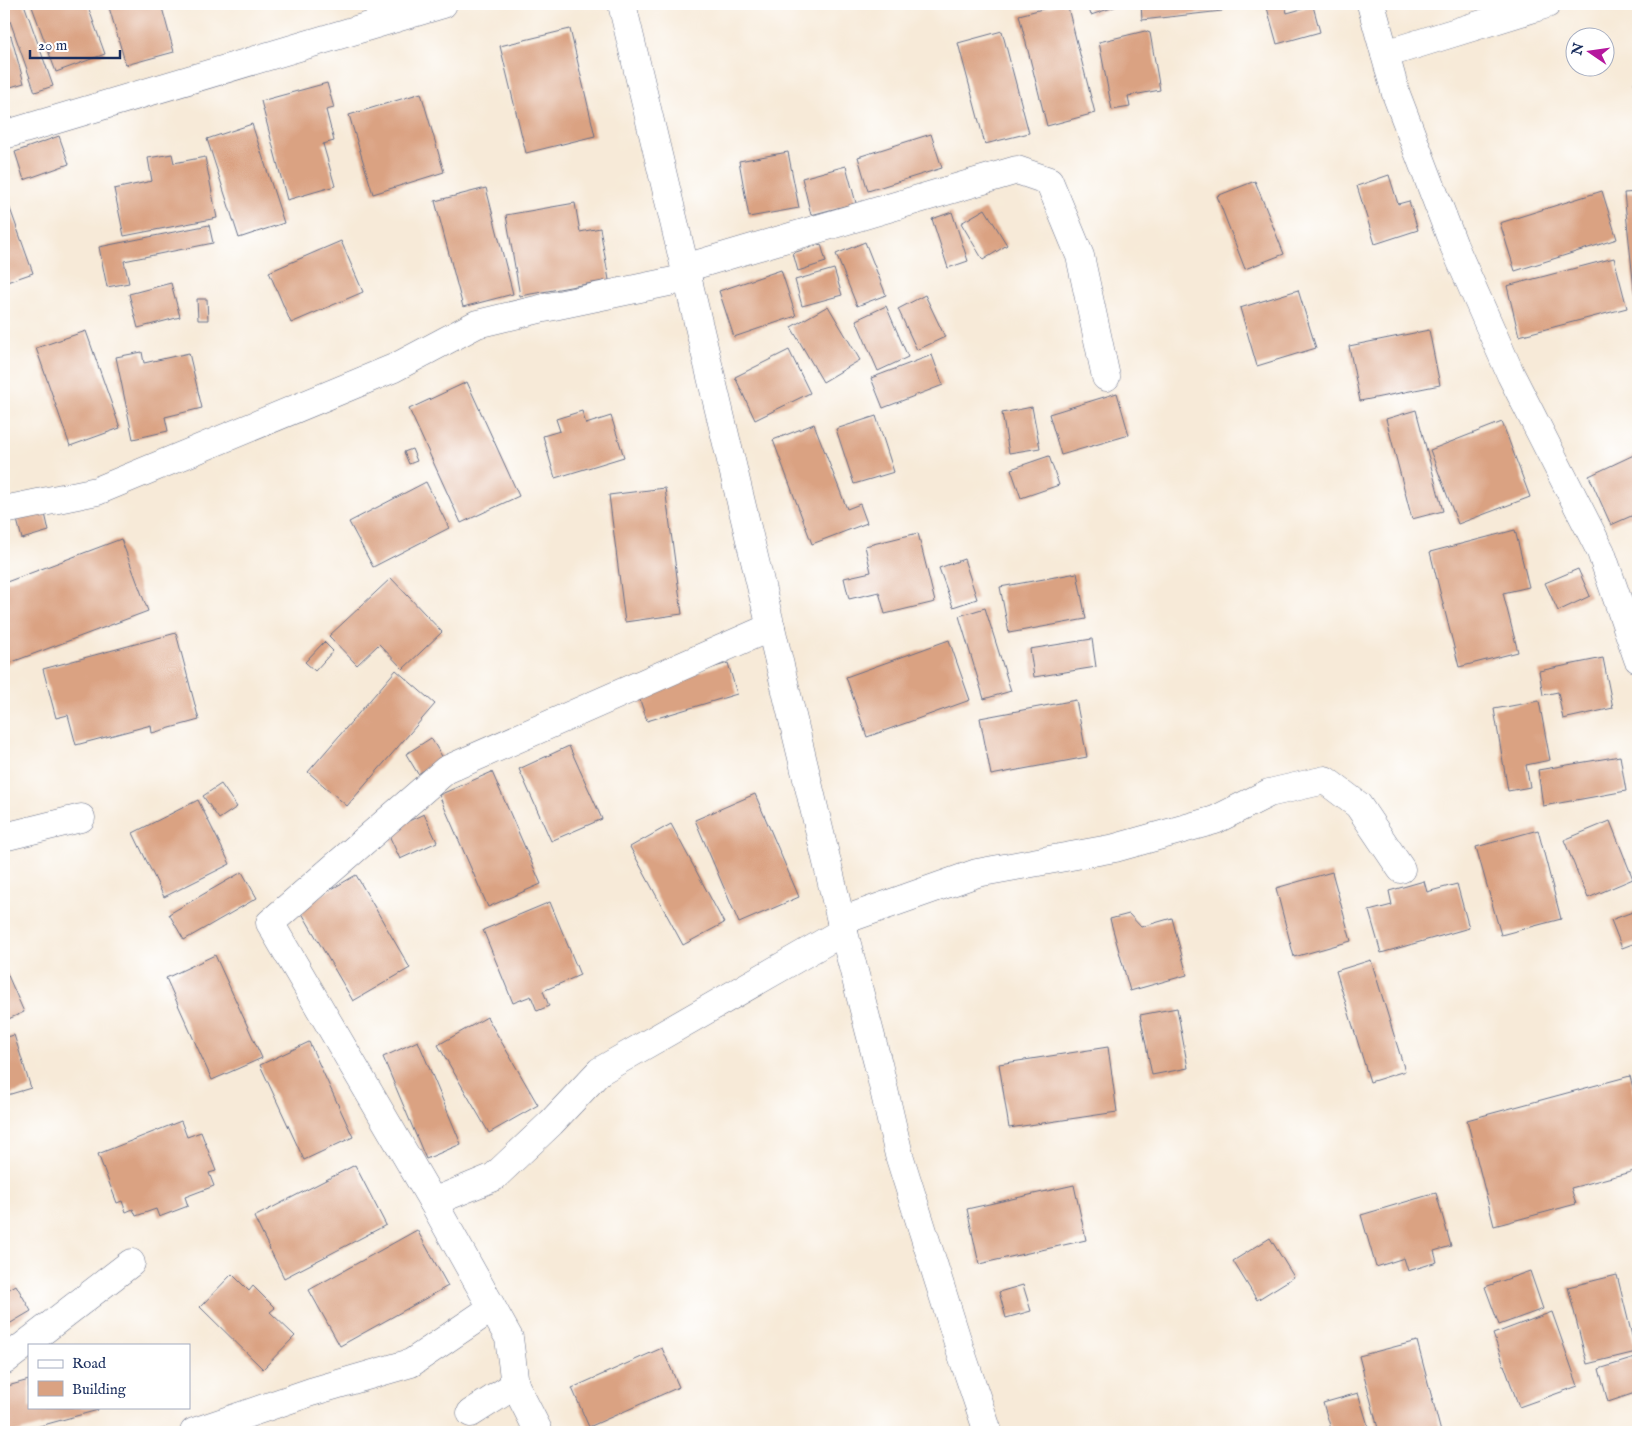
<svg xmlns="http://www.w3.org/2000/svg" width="1642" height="1436" font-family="'IM FELL English',serif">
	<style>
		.building { fill: #daa282 }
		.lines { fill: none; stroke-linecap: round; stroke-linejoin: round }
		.minor-casing { stroke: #687089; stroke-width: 29 }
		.minor { stroke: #fff; stroke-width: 28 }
	</style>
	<rect width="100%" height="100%" fill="#fff"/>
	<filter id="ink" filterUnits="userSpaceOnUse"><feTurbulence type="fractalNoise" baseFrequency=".02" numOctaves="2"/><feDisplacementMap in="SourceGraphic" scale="10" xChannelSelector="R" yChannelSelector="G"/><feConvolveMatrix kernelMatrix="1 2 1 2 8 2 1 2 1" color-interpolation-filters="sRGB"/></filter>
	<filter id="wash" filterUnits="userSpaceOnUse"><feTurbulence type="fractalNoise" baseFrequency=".0096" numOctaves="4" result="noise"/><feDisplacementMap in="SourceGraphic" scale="20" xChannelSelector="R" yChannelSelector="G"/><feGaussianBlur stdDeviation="1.12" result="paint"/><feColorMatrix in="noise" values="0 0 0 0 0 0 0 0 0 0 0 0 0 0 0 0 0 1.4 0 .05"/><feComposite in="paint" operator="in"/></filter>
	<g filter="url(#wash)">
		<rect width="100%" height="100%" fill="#f7ead8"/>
		<g id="blocks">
			<g class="building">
				<polygon points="4,4 24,4 53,86 35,92"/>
				<polygon points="31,4 87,4 105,54 56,72"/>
				<polygon points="108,4 161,4 174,52 126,65"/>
				<polygon points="1062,4 1067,4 1095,113 1047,126 1019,15"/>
				<polygon points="1087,4 1123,4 1091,15"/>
				<polygon points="1141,4 1221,4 1222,11 1142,20"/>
				<polygon points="1266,4 1285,4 1287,13 1313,6 1320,32 1277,44"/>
				<polygon points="570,29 595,136 526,153 500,46"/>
				<polygon points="1002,31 1029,133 985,144 958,43"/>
				<polygon points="1145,31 1150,33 1160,90 1128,96 1130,107 1112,110 1099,42"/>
				<polygon points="11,36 24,83 4,89 4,38"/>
				<polygon points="1638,81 1638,99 1637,99 1634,82"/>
				<polygon points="327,83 334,108 326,110 334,141 323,144 335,186 287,200 261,101"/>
				<polygon points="421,93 444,172 373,194 349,115"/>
				<polygon points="252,124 284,223 239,238 207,139"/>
				<polygon points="931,134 942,168 868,191 858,157"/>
				<polygon points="59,136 69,164 24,180 15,152"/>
				<polygon points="788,152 799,208 749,217 739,161"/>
				<polygon points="172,154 174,163 205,157 217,218 124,236 114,189 152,181 148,158"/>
				<polygon points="846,166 856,203 811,215 802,178"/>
				<polygon points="1389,175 1398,204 1409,201 1418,230 1375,244 1357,186"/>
				<polygon points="1255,181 1284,254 1245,269 1217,196"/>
				<polygon points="486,188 513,294 463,307 435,201"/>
				<polygon points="1602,191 1617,239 1515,271 1500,223"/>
				<polygon points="1638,192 1638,299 1635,299 1624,193"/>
				<polygon points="8,203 33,273 4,283 4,205"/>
				<polygon points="575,203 580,232 600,228 609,280 520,296 506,215"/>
				<polygon points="985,209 1007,245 983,260 961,223"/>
				<polygon points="952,212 968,261 948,268 932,219"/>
				<polygon points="209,225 213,243 124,261 129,283 107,287 99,247"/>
				<polygon points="341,241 363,292 291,323 269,272"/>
				<polygon points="865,242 886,295 857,306 836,254"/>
				<polygon points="821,244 826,262 798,271 793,253"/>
				<polygon points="1614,258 1627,308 1519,336 1507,286"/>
				<polygon points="834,269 842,295 802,306 795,280"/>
				<polygon points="781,270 796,316 734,337 719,291"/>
				<polygon points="171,283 180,317 138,328 129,294"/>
				<polygon points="1298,290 1316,348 1257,366 1240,308"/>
				<polygon points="925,295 945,337 917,350 898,309"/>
				<polygon points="197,299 207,299 208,320 198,320"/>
				<polygon points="828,306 860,360 823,382 791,327"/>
				<polygon points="886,306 908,357 878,371 856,320"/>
				<polygon points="1429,330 1440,385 1360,401 1349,346"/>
				<polygon points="86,331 120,428 70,446 36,348"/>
				<polygon points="789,350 810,393 755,420 735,377"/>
				<polygon points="142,352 144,363 189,353 202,408 165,417 168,431 133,439 116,357"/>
				<polygon points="932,355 943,385 883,408 871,378"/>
				<polygon points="467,382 519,496 461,523 409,409"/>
				<polygon points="1117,393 1129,435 1061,455 1049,414"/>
				<polygon points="1032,407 1040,448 1009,453 1002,413"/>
				<polygon points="1416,410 1443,511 1412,519 1386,419"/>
				<polygon points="582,411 586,424 611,416 624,457 555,478 543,436 560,431 556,419"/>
				<polygon points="876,416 894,472 854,484 836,429"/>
				<polygon points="1502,422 1530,497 1458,524 1430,450"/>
				<polygon points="814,424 847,509 860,504 867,523 812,544 773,440"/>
				<polygon points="412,449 417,461 409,464 404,452"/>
				<polygon points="1638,453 1638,513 1611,525 1589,476"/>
				<polygon points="1049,456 1059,485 1021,498 1011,469"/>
				<polygon points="426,482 449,528 373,567 349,522"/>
				<polygon points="665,488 682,614 625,622 609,495"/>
				<polygon points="44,509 49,531 22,539 16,516"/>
				<polygon points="1515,530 1529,587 1503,593 1518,652 1459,667 1430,552"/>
				<polygon points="918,533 935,602 885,614 879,592 849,599 844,578 871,572 865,546"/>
				<polygon points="121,539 148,611 4,665 4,583"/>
				<polygon points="964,559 977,599 953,607 939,568"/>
				<polygon points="1578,569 1590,596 1558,611 1545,583"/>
				<polygon points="1077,573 1086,619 1009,633 1000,587"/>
				<polygon points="391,578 442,632 403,669 379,644 357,665 329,636"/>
				<polygon points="985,608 1011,691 984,699 959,616"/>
				<polygon points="176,633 199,720 152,733 151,725 76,745 68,715 56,718 43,669"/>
				<polygon points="1092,639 1096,667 1034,677 1030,649"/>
				<polygon points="949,640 970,700 867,737 846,677"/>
				<polygon points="324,642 333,651 315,671 305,662"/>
				<polygon points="1603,658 1613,708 1563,719 1558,692 1543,695 1539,671"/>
				<polygon points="728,663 737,694 647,721 637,691"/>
				<polygon points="396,670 435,704 347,806 308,772"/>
				<polygon points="1076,700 1087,757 991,775 980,718"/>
				<polygon points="1539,701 1550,760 1526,765 1530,787 1508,791 1494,709"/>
				<polygon points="431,738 443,758 418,774 406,754"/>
				<polygon points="569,746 602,819 551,841 519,769"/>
				<polygon points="1620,756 1626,791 1543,806 1538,770"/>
				<polygon points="492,772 541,884 488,907 439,795"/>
				<polygon points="221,784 237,807 219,819 203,796"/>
				<polygon points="755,794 799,897 739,923 695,820"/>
				<polygon points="198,800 230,864 164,897 133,833"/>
				<polygon points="424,814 437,842 400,859 387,831"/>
				<polygon points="1610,821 1633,879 1588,898 1564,840"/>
				<polygon points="671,824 724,923 683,945 630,847"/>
				<polygon points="1538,830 1561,919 1501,935 1476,847"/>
				<polygon points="242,872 257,898 184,940 169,914"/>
				<polygon points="1332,872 1351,941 1294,957 1276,888"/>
				<polygon points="356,875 410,968 353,1001 299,908"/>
				<polygon points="1424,881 1427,892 1457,884 1469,928 1381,953 1369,911 1392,905 1389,891"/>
				<polygon points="550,902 580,975 543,991 549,1006 537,1011 531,996 513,1003 483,930"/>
				<polygon points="1638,910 1638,942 1622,948 1611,920"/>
				<polygon points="1129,914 1141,927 1172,918 1187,975 1130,991 1110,919"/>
				<polygon points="215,955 262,1058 212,1080 166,978"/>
				<polygon points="1371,960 1405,1071 1370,1082 1336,971"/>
				<polygon points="6,971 24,1012 4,1021 4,972"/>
				<polygon points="1177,1008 1188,1068 1152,1075 1140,1015"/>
				<polygon points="487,1017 538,1105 489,1133 438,1045"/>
				<polygon points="14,1035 31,1088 4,1096 4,1038"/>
				<polygon points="418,1041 461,1144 426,1159 383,1057"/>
				<polygon points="309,1042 353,1137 304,1160 260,1065"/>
				<polygon points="1108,1047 1117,1112 1009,1128 999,1064"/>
				<polygon points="1630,1076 1638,1108 1638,1170 1571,1188 1576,1204 1494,1226 1467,1120"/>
				<polygon points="181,1121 187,1137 201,1132 216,1171 209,1173 214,1186 185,1197 188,1206 159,1217 156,1209 136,1216 133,1209 126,1212 122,1201 117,1203 98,1154"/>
				<polygon points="355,1165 386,1225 284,1278 254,1217"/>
				<polygon points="1074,1185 1086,1240 979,1264 967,1209"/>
				<polygon points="1436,1193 1451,1246 1434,1251 1437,1262 1408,1271 1404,1258 1376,1267 1361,1215"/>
				<polygon points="417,1230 448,1286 340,1346 309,1290"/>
				<polygon points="1270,1238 1294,1277 1257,1300 1233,1261"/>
				<polygon points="1530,1271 1543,1309 1499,1325 1485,1287"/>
				<polygon points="232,1274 249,1291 253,1286 275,1308 270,1312 295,1336 263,1369 200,1307"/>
				<polygon points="1617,1275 1636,1352 1587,1364 1568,1287"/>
				<polygon points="16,1285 31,1311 9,1324 4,1314 4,1292"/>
				<polygon points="1023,1285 1031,1311 1006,1318 999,1292"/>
				<polygon points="1552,1312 1578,1386 1519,1407 1493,1334"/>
				<polygon points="1417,1341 1441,1432 1379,1432 1359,1356"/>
				<polygon points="662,1348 679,1387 589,1427 572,1388"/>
				<polygon points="1638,1357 1638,1392 1608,1402 1599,1369"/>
				<polygon points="29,1380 29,1407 97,1407 98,1410 18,1432 6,1432 4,1423 4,1387"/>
				<polygon points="1358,1393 1370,1432 1332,1432 1323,1403"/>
			</g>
		</g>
	</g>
	<g filter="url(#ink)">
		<use href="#blocks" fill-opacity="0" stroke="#687089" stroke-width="1"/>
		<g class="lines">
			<defs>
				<g id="minor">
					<polyline points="622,4 841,921 878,1064 899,1155 960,1349 988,1432"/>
					<polyline points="1371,4 1396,94 1454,246 1511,375 1601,552 1638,659"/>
					<polyline points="1385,54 1547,4"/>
					<polyline points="4,135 443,4"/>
					<polyline points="685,268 1017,170 1049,181 1080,256 1106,377"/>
					<polyline points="4,510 97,491 394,368 477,324 544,308 688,278"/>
					<polyline points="4,837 81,818"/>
					<polyline points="841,921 977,873 1115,848 1215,820 1269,793 1325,780 1358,805 1401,869"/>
					<polyline points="433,1202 494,1177 551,1123 600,1071 844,931"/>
					<polyline points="4,1361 131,1263"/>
					<polyline points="515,1385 509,1338 433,1202 270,923 446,770 771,627"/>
					<polyline points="471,1413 515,1385 539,1432"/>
					<polyline points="194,1432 311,1392 411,1363 492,1308"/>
				</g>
			</defs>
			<use href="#minor" class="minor-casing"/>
			<use href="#minor" class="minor"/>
		</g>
	</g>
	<rect width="1642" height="1436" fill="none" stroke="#fff" stroke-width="20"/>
	<rect x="28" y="1344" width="162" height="65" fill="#ffffff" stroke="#a4acbf"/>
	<rect x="38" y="1360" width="25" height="8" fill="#ffffff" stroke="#a4acbf"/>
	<text x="72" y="1368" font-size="15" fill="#1b2f5e">Road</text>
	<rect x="38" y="1381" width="25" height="15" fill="#daa282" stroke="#a4acbf"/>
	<text x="72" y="1394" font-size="15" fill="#1b2f5e">Building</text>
	<g transform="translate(1590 52) rotate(283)"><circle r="24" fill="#ffffff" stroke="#a4acbf"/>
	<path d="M0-4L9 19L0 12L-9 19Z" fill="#b5179e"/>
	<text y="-8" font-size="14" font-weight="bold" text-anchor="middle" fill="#1b2f5e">N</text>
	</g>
	<path d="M30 50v8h90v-8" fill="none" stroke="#1b2f5e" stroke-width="2.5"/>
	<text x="38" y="50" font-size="15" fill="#1b2f5e" stroke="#ffffff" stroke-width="4" paint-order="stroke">20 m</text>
</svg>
